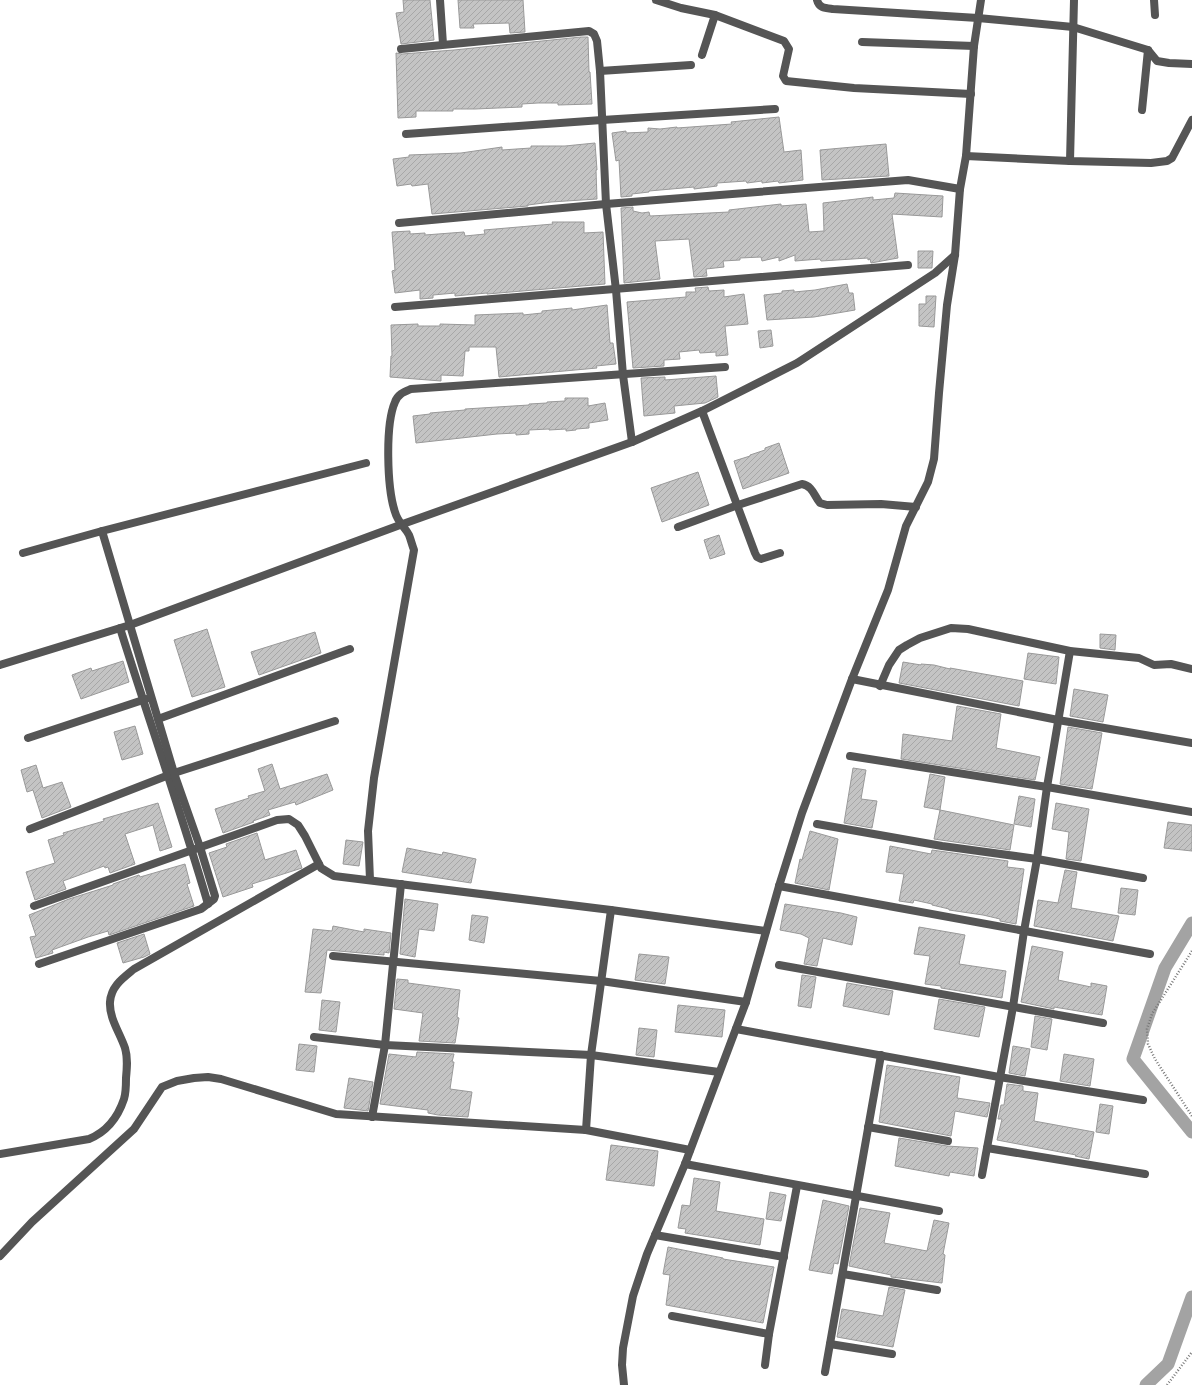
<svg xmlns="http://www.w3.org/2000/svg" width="1192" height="1385" font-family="'Archivo Narrow',sans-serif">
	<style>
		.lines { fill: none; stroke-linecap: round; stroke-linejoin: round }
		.canal { stroke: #a3a3a3; stroke-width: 13 }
		.building { fill: url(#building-hatch); stroke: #999 }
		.path { stroke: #777; stroke-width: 2.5; stroke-dasharray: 1 2; stroke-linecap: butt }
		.street { stroke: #555; stroke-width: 8 }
	</style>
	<defs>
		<pattern id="building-hatch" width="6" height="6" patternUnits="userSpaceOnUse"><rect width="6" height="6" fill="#c4c4c4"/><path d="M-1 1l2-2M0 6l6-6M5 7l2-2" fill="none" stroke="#a7a7a7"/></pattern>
	</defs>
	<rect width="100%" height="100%" fill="#fff"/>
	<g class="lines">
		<g class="canal">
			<polyline points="1192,923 1165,968 1133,1059 1192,1132"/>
			<polyline points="1146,1385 1168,1364 1192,1297"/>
		</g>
	</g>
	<g class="building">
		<polygon points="403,0 430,0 434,40 401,44 396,13 404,12"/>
		<polygon points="458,0 523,0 525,32 510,33 509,23 473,24 474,28 460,28"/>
		<polygon points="581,37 588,37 589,72 590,72 592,104 558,105 558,103 538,103 522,104 522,107 475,109 453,109 453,111 416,111 416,117 398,118 396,53 402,54 454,50"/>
		<polygon points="779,117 784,152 801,150 803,180 779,183 778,181 762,183 762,181 747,183 746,181 717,183 717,186 694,189 694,187 649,191 649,192 632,194 632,196 621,197 619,160 616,161 612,133 626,131 626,133 648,132 648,128 660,129 677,127 677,128 732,124 731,122"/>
		<polygon points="595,143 597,170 596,170 597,199 551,202 528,205 528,206 432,214 428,184 412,186 411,184 397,186 393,159 409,157 409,155 461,153 502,147 502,150 531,148 531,146 565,146"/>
		<polygon points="886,144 889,176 822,180 820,150"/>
		<polygon points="895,193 943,196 942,217 892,214 898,258 871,263 870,259 868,260 868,258 821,261 820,259 795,261 795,255 779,261 779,257 762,261 761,257 740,258 740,260 723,261 724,267 706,269 707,276 694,277 689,239 655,241 660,279 624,283 621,208 633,207 633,211 642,213 649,212 650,216 729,212 729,210 781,204 781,206 806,204 809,232 824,231 823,203 873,197 873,200 894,198"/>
		<polygon points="552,222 584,222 584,233 603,232 605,284 487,294 487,293 455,296 455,293 433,295 433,298 420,299 420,290 395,293 392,271 395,270 392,232 410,231 410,234 425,233 425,235 464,232 465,236 485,234 484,230 553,224"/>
		<polygon points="918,251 933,251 932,268 918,268"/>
		<polygon points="847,284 849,293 853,293 855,310 814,317 767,320 764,295 782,293 782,291 794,290 794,292 815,290"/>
		<polygon points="708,287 709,291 724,290 724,297 744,294 748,324 725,326 728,355 716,356 716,352 700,353 699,350 679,352 680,359 664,360 664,366 633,368 627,302 686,297 686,292 696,292 695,288"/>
		<polygon points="926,296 936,296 934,327 919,326 919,304 926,304"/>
		<polygon points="607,305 610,343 613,343 616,364 596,366 597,368 499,377 496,347 469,347 469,351 465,351 463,376 441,375 441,381 390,377 391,356 392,356 391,325 418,324 418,326 440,326 440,324 475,325 475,315 523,313 523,315 542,313 542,311 572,308 572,310"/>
		<polygon points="771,330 773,346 760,348 758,331"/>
		<polygon points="716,376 718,397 705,403 674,406 675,413 644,416 641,378 665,377 665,380"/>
		<polygon points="565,398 588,398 588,406 605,403 608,420 589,423 589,428 576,429 576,430 566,431 566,429 549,430 549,429 529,430 529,434 516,435 516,433 497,434 416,443 413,416 430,414 430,413 465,410 465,409 529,405 529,404 547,403 547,402 565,401"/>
		<polygon points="779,443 789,473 743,489 734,461 750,456 750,455 765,450 765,448"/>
		<polygon points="698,472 709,505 662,522 651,488"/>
		<polygon points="719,535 725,554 710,559 704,540"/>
		<polygon points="207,629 225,687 192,697 174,640"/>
		<polygon points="315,632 321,653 259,675 251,652"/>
		<polygon points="1100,634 1116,635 1115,650 1100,648"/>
		<polygon points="1028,653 1059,657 1056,684 1024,679"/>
		<polygon points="123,661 129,682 81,699 72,675 91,668 92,671"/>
		<polygon points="903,662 921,665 921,664 934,665 950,669 950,668 1023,681 1019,706 899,683"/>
		<polygon points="1074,689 1108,695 1103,722 1070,716"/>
		<polygon points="957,706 1001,714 996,748 1040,757 1035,780 901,759 903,734 952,741"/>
		<polygon points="135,726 143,754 122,760 114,732"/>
		<polygon points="1068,727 1102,733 1092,789 1060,784"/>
		<polygon points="272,764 280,789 327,774 333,790 296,805 295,802 268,810 270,815 253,821 254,822 223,833 215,809 249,798 248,796 265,791 258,769"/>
		<polygon points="36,765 43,788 62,782 71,807 42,818 33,790 27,792 21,770"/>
		<polygon points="853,768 866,770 861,799 877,801 872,828 844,823"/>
		<polygon points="930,774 945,777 940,810 924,807"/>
		<polygon points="1019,796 1035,799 1031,827 1014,824"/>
		<polygon points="158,803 172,847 160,851 153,825 125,834 135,864 110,873 108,867 105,868 104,866 85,873 63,881 66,889 35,900 26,872 55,863 48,840 64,835 63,833 104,821 103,819"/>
		<polygon points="1056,803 1089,809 1081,861 1066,859 1069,832 1052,829"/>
		<polygon points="940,810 1014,825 1010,850 934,839"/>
		<polygon points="1168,822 1192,825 1192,851 1164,848"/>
		<polygon points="810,831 838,839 829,890 795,883 800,859 802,860"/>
		<polygon points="257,833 265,860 296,850 302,868 252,884 253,887 223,897 209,853 227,847 226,844"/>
		<polygon points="346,840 363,842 359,866 343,864"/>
		<polygon points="890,846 931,854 932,850 1008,861 1007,867 1024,869 1016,924 1000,921 1000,919 983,915 949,910 949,909 932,905 932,904 914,900 913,903 899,901 904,874 886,872"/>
		<polygon points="407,848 442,855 443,852 476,859 471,883 402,872"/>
		<polygon points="185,864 190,883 187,884 194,906 109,935 108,931 88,937 52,950 53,953 36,958 30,937 36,936 29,915 69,899 113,885 113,884 139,875 140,877"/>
		<polygon points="1065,870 1077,872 1071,908 1119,916 1113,941 1034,926 1038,900 1058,903"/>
		<polygon points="1121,888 1138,890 1135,915 1118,913"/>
		<polygon points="405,899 438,904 434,931 419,929 415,957 400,954"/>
		<polygon points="785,904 841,913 857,917 852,945 823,938 817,966 804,964 809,938 801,934 780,930"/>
		<polygon points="472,915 488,917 484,943 469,940"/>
		<polygon points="333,926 364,932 364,929 391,933 389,953 384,952 384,955 327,950 321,993 305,992 313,929 332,931"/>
		<polygon points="919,927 965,935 959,964 1006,971 1002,998 941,988 941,986 925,984 930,956 914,954"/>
		<polygon points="144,934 150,954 144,957 123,963 117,943"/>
		<polygon points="1032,946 1063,952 1058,980 1091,987 1091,983 1107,986 1102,1015 1054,1007 1054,1009 1021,1002"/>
		<polygon points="639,954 669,957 665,984 635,980"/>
		<polygon points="802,975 816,977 811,1008 798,1006"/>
		<polygon points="397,979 408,980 408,983 460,990 457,1017 459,1018 455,1043 419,1041 423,1013 394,1009"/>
		<polygon points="847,983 893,991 889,1015 843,1006"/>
		<polygon points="939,999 985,1007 979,1037 934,1029"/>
		<polygon points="322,1000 340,1002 336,1032 319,1030"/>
		<polygon points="678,1005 725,1010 722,1037 675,1032"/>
		<polygon points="1035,1016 1052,1019 1047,1050 1031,1047"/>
		<polygon points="639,1028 657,1030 654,1057 636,1055"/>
		<polygon points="299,1044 317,1046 314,1072 296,1070"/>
		<polygon points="1013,1046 1030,1049 1025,1076 1009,1073"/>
		<polygon points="417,1052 454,1054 452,1062 454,1062 450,1089 472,1092 468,1117 438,1115 428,1113 428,1110 380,1104 389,1054 416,1057"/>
		<polygon points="1064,1054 1094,1059 1090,1086 1060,1081"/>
		<polygon points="887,1065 960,1077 957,1098 990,1103 987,1117 955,1111 951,1136 879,1122"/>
		<polygon points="349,1078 373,1082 368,1111 344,1108"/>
		<polygon points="1007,1084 1023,1086 1023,1091 1038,1093 1034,1121 1094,1132 1089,1159 1075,1156 1076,1155 997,1140 1002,1119 998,1119 1001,1105 1004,1105"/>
		<polygon points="1100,1104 1113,1106 1109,1134 1096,1132"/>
		<polygon points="899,1138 947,1146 978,1148 974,1176 950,1172 949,1176 895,1166"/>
		<polygon points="611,1145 658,1151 654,1186 606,1180"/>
		<polygon points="694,1178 720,1182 716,1211 764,1219 760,1245 685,1233 686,1229 678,1228 682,1205 690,1206"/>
		<polygon points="770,1192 786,1195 781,1221 766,1219"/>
		<polygon points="823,1200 849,1206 838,1264 834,1263 832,1274 809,1270"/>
		<polygon points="860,1208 890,1213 884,1243 927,1251 934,1220 949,1223 943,1254 945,1255 942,1283 891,1277 891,1275 849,1266"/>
		<polygon points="668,1247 723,1258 723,1259 774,1267 763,1323 666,1305 670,1275 663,1274"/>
		<polygon points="889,1287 905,1290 893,1347 837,1337 842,1309 883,1316"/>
	</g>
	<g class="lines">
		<g class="path">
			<polyline points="1192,951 1152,1014 1147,1029 1148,1044 1155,1059 1192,1116"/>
			<polyline points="1167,1385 1192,1352"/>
		</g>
		<g class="street">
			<polyline points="440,0 443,44"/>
			<polyline points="656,0 681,8 715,15 784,41 789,49 783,76 786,81 854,88 971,94"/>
			<path d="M 817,0 C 819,8 825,8 833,9 L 978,18 L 1073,27 L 1148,50 L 1157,61 L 1169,63 L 1192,64"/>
			<polyline points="1074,0 1070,161 1151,163 1167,161 1172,158 1192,120"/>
			<polyline points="1154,0 1155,15"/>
			<polyline points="862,42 974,46"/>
			<polyline points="401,49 589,31 594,34 597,41 600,71 606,204 616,290 623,375 632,442"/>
			<polyline points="702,55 715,15"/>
			<polyline points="600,71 691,65"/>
			<polyline points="1142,110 1148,50"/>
			<polyline points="406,134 602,120 775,109"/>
			<polyline points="966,156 1070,161"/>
			<polyline points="399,223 606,204 908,180 960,189"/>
			<polyline points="395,307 908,265"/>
			<polyline points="702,411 755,553 757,557 761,559 780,553"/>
			<path d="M 678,527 L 738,505 L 802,484 C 813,486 814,496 820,503 L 827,505 L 881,504 L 916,507"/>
			<polyline points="23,553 102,531 366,463"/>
			<path d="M 120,628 C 149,720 181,812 208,904"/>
			<polyline points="0,665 130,625 400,525 632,442 702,411 797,363 935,273 955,255"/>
			<polyline points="852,679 1058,720 1192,743"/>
			<polyline points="880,686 889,665 899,650 907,645 920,638 951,628 968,629 1070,651 1139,658 1154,665 1171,664 1192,669"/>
			<polyline points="158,719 350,649"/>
			<polyline points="28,738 146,699"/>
			<polyline points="850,756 1047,787 1192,812"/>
			<polyline points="817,824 942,846 1037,859 1143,878"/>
			<polyline points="30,829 174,773 335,721"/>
			<path d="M 370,880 L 368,831 L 374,778 L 414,550 C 412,545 411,540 409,535 C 405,527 398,523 395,512 C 387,488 385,425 395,402 C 398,394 404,392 411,389 L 725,367"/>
			<polyline points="779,886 1150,954"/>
			<polyline points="34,906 277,820 289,819 298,825 305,836 321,868 334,876 611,910 766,931"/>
			<polyline points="333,956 601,981 746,1002"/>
			<polyline points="39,964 201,909 214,899 215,896 200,847 174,773 102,531"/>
			<polyline points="779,965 1103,1023"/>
			<polyline points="736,1029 999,1077 1143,1100"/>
			<polyline points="314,1037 385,1045 591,1055 719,1072"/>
			<polyline points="372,1117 385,1045 401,884"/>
			<polyline points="868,1127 948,1141"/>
			<polyline points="586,1130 591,1055 611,910"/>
			<polyline points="987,1148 1145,1174"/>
			<path d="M 0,1154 L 89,1139 C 106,1132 118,1117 124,1099 C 126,1093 126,1085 126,1078 C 127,1068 128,1058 125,1048 C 120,1033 109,1018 110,1002 C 111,986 123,978 134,969 L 319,864"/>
			<polyline points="685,1164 939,1211"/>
			<polyline points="982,1175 1013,1007 1024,931 1037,859 1047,787 1070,651"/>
			<polyline points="655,1235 784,1257"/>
			<polyline points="0,1256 32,1222 134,1129 162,1087 177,1081 194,1078 208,1077 221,1079 336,1114 586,1130 690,1150"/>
			<polyline points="843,1274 937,1290"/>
			<polyline points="672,1316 769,1334 797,1186"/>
			<polyline points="830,1344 892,1354"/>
			<polyline points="765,1365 769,1334"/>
			<polyline points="825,1372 881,1055"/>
			<polyline points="624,1385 622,1365 623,1348 633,1296 647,1254 685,1164 746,1002 779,886 802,813 852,679 888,590 906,526 928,482 934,459 939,393 947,305 955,255 960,189 966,156 974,46 981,0"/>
		</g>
	</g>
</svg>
